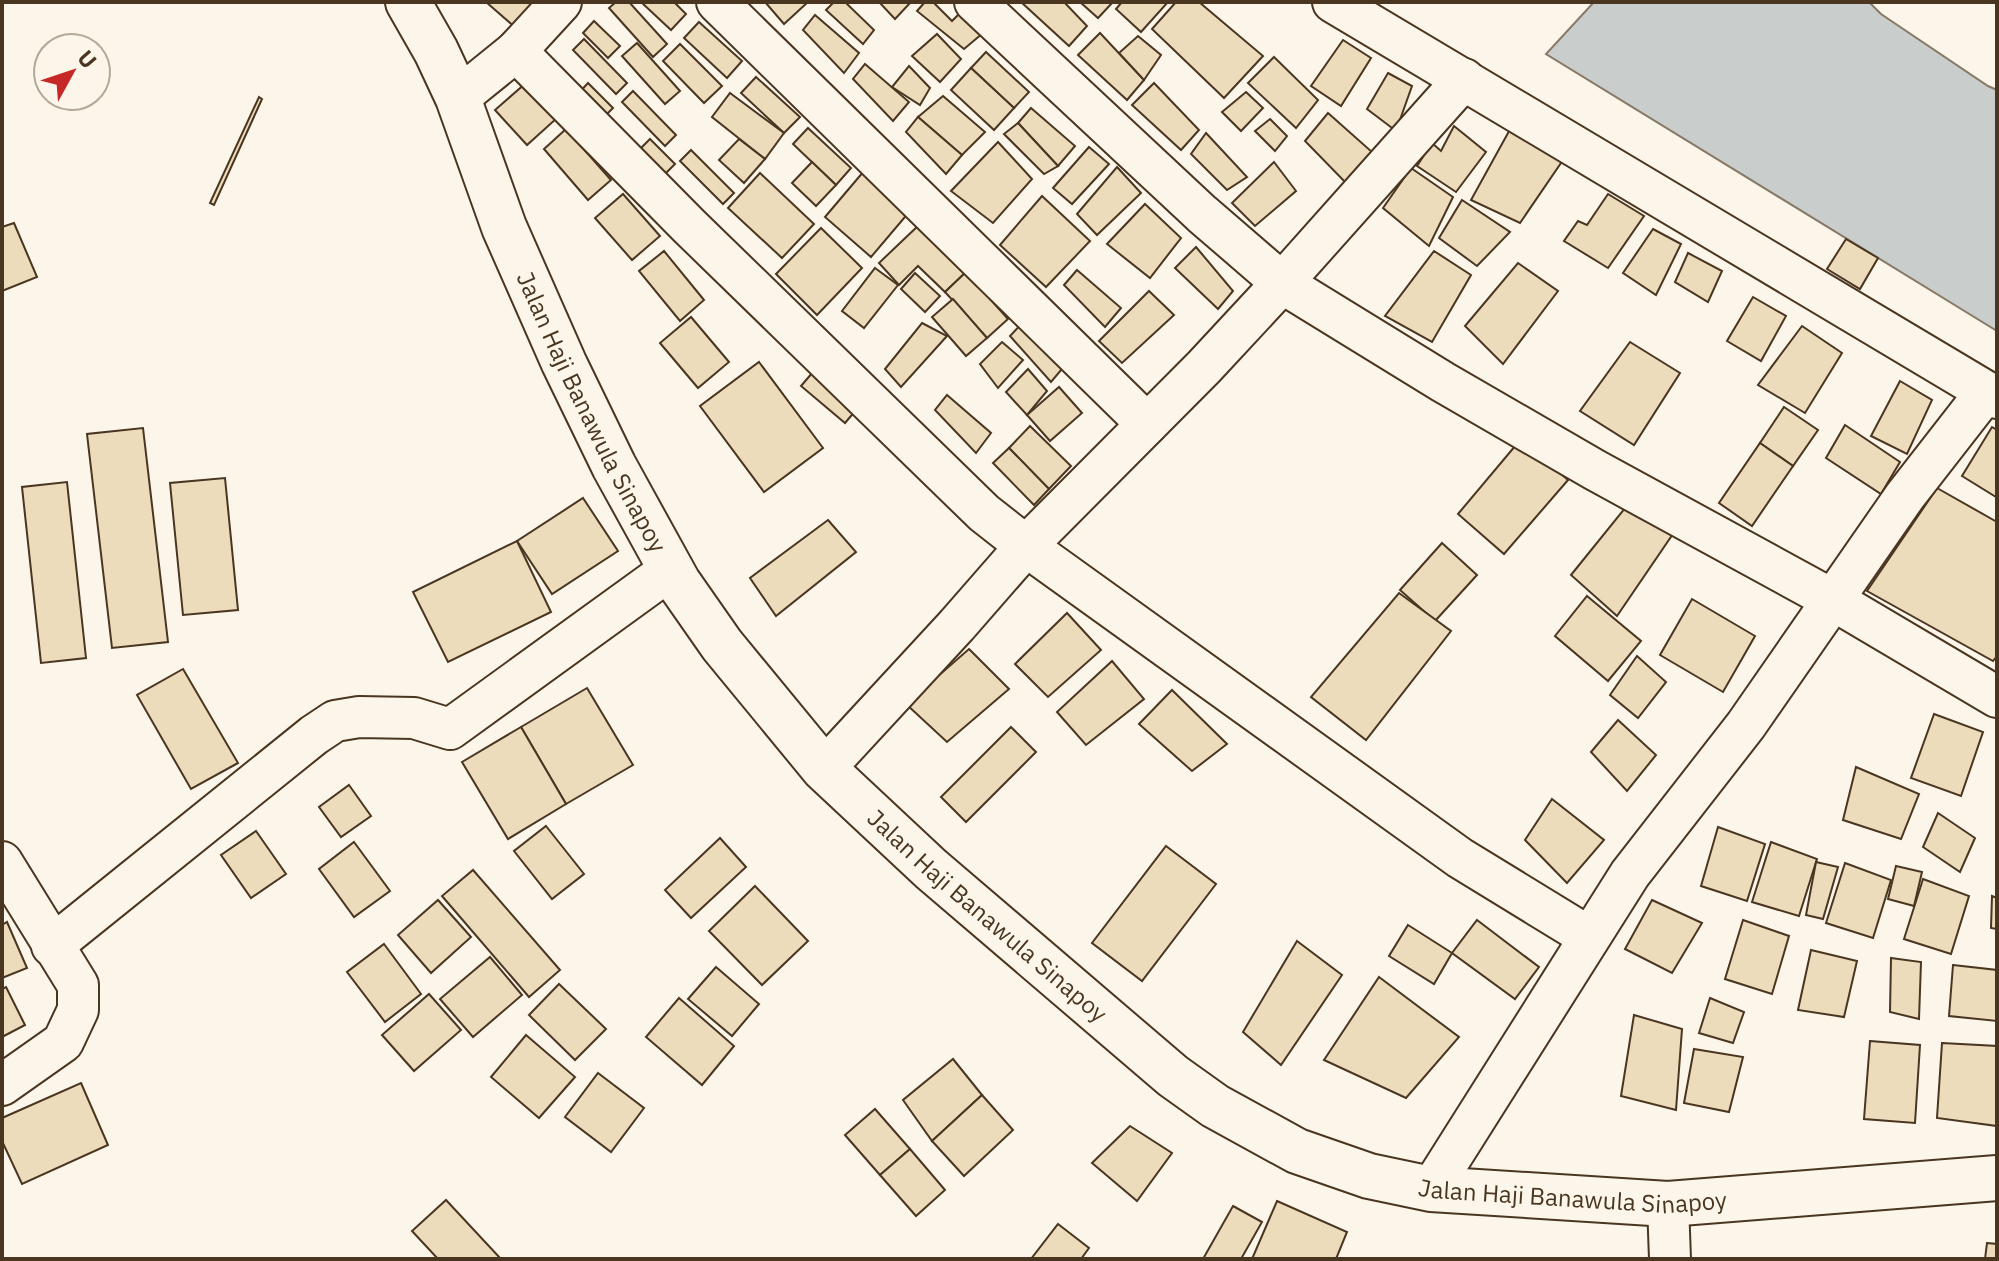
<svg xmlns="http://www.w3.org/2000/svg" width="1999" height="1261" font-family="'IBM Plex Sans',sans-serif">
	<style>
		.water { fill: #c9cecd; stroke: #887966; stroke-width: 2 }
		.building { fill: #ecdcbc; stroke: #4a3520; stroke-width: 2 }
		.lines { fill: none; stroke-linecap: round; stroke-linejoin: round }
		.minor-casing { stroke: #4a3520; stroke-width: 44 }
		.highway-casing { stroke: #4a3520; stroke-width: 48 }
		.minor { stroke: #fbf6e9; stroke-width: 40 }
		.highway { stroke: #fbf6e9; stroke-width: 44 }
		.labels { text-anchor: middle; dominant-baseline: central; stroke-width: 6; stroke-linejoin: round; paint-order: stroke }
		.street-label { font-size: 24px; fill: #4a3520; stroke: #fbf6e9 }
	</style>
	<rect width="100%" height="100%" fill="#fbf6e9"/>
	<polygon class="water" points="1594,2 1869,2 1881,14 1988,86 1997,90 1997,331 1546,54"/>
	<g class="building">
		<polygon points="486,2 546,2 517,29"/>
		<polygon points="616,2 629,2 667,44 653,57 609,8"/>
		<polygon points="641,2 674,2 686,14 671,30"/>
		<polygon points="765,2 808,2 784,24"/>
		<polygon points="834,2 845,2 874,30 863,44 826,10"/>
		<polygon points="879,2 911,2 895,19"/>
		<polygon points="925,2 933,2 952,21 967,6 989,28 964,49 917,11"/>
		<polygon points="1021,2 1064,2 1087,26 1069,46"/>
		<polygon points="1080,2 1113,2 1098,18"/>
		<polygon points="1122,2 1168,2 1141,32 1116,9"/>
		<polygon points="1176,2 1199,2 1263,56 1224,98 1152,29"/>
		<polygon points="815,15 859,53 844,73 803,30"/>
		<polygon points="594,21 620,46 608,58 583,33"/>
		<polygon points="699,22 742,61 727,78 684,38"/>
		<polygon points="1100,33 1144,80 1127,100 1078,55"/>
		<polygon points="937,34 961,59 940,82 912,56"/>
		<polygon points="1138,36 1161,55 1144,80 1119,53"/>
		<polygon points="584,39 627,83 616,94 573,50"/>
		<polygon points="1343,40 1371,58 1341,106 1311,86"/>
		<polygon points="637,43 680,91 665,104 622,56"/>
		<polygon points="680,44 722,86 704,103 663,61"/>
		<polygon points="986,52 1029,92 1014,108 971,68"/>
		<polygon points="1274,57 1318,100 1296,128 1248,83"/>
		<polygon points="865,64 909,102 893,121 853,79"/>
		<polygon points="909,66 930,88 920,105 892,87"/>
		<polygon points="971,68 1014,108 994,130 951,90"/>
		<polygon points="1388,73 1412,86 1396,131 1367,109"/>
		<polygon points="756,77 800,117 784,133 741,93"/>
		<polygon points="526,83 557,118 527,145 495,110"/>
		<polygon points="588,83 613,108 601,120 576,96"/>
		<polygon points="1154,83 1199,130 1181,150 1132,105"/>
		<polygon points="633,91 676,135 665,146 622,102"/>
		<polygon points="1246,92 1263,108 1241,131 1222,112"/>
		<polygon points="730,93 784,133 765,159 712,117"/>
		<polygon points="943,96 985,132 962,155 918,117"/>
		<polygon points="259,97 262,99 214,205 210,203"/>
		<polygon points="1031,108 1075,146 1058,166 1018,123"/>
		<polygon points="1328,113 1372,152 1347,184 1305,141"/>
		<polygon points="918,117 962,155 946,174 906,132"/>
		<polygon points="1270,119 1287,136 1275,151 1255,131"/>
		<polygon points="1018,123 1058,166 1044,174 1004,134"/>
		<polygon points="1513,124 1563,160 1520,223 1471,200"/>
		<polygon points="1454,126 1486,152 1456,192 1417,166 1432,143 1441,151"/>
		<polygon points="808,128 851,168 836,185 793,144"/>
		<polygon points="566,129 611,180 588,200 544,149"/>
		<polygon points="1206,133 1247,177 1227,190 1191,154"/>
		<polygon points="650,139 675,164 663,176 638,151"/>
		<polygon points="739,139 765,159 744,183 719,160"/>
		<polygon points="998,142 1032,179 993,223 951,191"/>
		<polygon points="1089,147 1109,164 1072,204 1053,188"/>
		<polygon points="691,150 734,193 723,204 680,161"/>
		<polygon points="812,162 836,185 816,206 792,183"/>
		<polygon points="1274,162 1296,191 1255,226 1232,203"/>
		<polygon points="1117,167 1141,193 1097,235 1077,214"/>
		<polygon points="1411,168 1453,197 1429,246 1383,208"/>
		<polygon points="864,171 910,211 871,257 825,217"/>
		<polygon points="760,173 814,224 782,258 728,208"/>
		<polygon points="623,194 660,236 632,260 595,218"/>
		<polygon points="1608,194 1644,216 1608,268 1564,241 1578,221 1587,225"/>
		<polygon points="1042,196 1090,241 1046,287 1000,245"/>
		<polygon points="1462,200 1510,232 1477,266 1439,238"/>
		<polygon points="1145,204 1181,238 1150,278 1107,244"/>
		<polygon points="14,223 37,277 2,291 2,227"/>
		<polygon points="920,224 966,272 945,292 918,266 899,285 879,263"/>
		<polygon points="821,228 862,268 817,315 776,274"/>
		<polygon points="1653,229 1681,244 1656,295 1623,273"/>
		<polygon points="1846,239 1878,258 1860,289 1827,269"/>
		<polygon points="1196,247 1233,291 1218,309 1175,268"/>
		<polygon points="664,251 704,300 680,321 639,271"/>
		<polygon points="1434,251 1471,275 1432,342 1385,316"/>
		<polygon points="1688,253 1722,271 1708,302 1675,282"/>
		<polygon points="1518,263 1558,291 1503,364 1465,326"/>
		<polygon points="875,268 898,285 864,328 842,311"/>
		<polygon points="1077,270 1121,308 1105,327 1064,285"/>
		<polygon points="966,272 1008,319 987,338 945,292"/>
		<polygon points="915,273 940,296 925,312 901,289"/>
		<polygon points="1149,291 1174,315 1122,363 1099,341"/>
		<polygon points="1753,297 1786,316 1761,361 1727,341"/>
		<polygon points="953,299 987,338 966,356 932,317"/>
		<polygon points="691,317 729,362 698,388 660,343"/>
		<polygon points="1027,318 1067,363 1051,382 1010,336"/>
		<polygon points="922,323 947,336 901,387 885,369"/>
		<polygon points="1802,326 1842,353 1805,413 1758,385"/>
		<polygon points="1002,342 1023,360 998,388 980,364"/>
		<polygon points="1630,342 1680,373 1634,445 1580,411"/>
		<polygon points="759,362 823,448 764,492 700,406"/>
		<polygon points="819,365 862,403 845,423 801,386"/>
		<polygon points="1028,369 1047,391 1027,415 1006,392"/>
		<polygon points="1900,381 1932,400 1907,454 1871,436"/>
		<polygon points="1059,387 1082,413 1050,441 1027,415"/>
		<polygon points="947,395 991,433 976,453 935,410"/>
		<polygon points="1784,407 1818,430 1793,466 1760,443"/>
		<polygon points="1845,425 1900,462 1881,494 1826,458"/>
		<polygon points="1030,426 1071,466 1049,489 1009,448"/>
		<polygon points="1992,427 1997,430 1996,497 1962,476"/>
		<polygon points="143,428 168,642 112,648 87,434"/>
		<polygon points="1521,439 1568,480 1504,554 1458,514"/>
		<polygon points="1760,443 1793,466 1752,526 1719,503"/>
		<polygon points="1009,448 1049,489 1034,505 993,463"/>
		<polygon points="225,478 238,610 183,615 170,483"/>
		<polygon points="67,482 86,658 41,663 22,487"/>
		<polygon points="1937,488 1997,522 1997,656 1993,661 1867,591"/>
		<polygon points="1634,497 1679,525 1617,616 1571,575"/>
		<polygon points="583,498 618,551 552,594 517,541"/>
		<polygon points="828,520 856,552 776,616 750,578"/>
		<polygon points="517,541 551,612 448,662 413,592"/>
		<polygon points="1442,543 1477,575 1435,621 1400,590"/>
		<polygon points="1399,593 1451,631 1366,740 1311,697"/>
		<polygon points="1587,596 1641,641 1608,681 1555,636"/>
		<polygon points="1692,599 1755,636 1723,692 1660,655"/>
		<polygon points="1067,613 1101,650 1048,697 1015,664"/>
		<polygon points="969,649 1009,689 947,742 906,704"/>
		<polygon points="1637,656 1666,682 1638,718 1610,695"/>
		<polygon points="1112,661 1144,699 1086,745 1057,712"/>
		<polygon points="183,669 238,763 191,789 137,695"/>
		<polygon points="587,688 633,765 566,804 521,727"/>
		<polygon points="1172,690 1227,744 1192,771 1139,724"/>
		<polygon points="1934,714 1983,732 1961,796 1911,778"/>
		<polygon points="1618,720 1656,755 1627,791 1591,752"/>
		<polygon points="521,727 566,804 508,839 462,762"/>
		<polygon points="1011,727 1036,752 966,822 941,797"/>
		<polygon points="1856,767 1919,794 1901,839 1843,820"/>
		<polygon points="349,785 371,816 341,837 319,807"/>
		<polygon points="1552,799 1604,840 1567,883 1525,840"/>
		<polygon points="1938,813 1975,838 1960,872 1923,847"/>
		<polygon points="546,826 584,874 552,899 514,851"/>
		<polygon points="1718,827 1765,844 1747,901 1701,886"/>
		<polygon points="256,831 286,874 251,898 221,855"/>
		<polygon points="720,838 746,867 691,918 665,890"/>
		<polygon points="354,842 390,891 354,917 319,869"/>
		<polygon points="1771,842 1817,859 1799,916 1752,902"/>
		<polygon points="1166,846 1216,884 1142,981 1092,943"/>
		<polygon points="1816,862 1838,867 1823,919 1806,915"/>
		<polygon points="1845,863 1891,880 1873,938 1826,923"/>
		<polygon points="1896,866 1922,872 1914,906 1888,899"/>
		<polygon points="473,870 560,970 529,997 442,896"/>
		<polygon points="1923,879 1969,896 1951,954 1904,939"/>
		<polygon points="755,886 808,941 762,985 709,931"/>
		<polygon points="1992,896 1997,898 1997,929 1991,928"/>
		<polygon points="438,900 471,937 431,973 398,935"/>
		<polygon points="1652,900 1702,923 1672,973 1625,949"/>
		<polygon points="1477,920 1539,967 1515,999 1452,953"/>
		<polygon points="1743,920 1789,936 1772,994 1725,979"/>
		<polygon points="7,922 27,968 2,978 2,925"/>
		<polygon points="1408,925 1452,953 1434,984 1389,956"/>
		<polygon points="1297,941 1342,975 1281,1065 1243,1032"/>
		<polygon points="384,944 421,994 385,1022 347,972"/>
		<polygon points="1811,950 1857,961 1844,1017 1798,1010"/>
		<polygon points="490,957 522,995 473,1037 440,999"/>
		<polygon points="1891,958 1921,962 1919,1019 1890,1012"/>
		<polygon points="1953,965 1997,970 1997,1021 1949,1016"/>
		<polygon points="716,967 759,1004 732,1036 688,999"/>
		<polygon points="1379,977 1459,1037 1406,1098 1324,1060"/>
		<polygon points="559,984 606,1029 575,1060 529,1015"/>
		<polygon points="6,987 25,1025 2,1037 2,989"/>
		<polygon points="429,994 461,1030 414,1071 382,1035"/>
		<polygon points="679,998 734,1046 702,1085 646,1037"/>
		<polygon points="1710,998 1744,1012 1733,1043 1699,1033"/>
		<polygon points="1634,1015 1682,1029 1676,1110 1621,1096"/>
		<polygon points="526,1035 575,1077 539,1118 491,1077"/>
		<polygon points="1870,1041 1920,1045 1915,1123 1864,1119"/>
		<polygon points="1942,1043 1997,1046 1997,1126 1937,1118"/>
		<polygon points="1694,1049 1743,1057 1729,1112 1684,1103"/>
		<polygon points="953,1059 982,1095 932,1141 903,1100"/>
		<polygon points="598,1073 644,1108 611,1152 565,1117"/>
		<polygon points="81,1083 108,1145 22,1184 2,1141 2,1118"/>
		<polygon points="982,1095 1013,1130 964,1176 932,1141"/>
		<polygon points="875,1109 910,1149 880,1175 845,1135"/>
		<polygon points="1130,1126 1172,1153 1137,1201 1092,1163"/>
		<polygon points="910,1149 945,1190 916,1216 880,1175"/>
		<polygon points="446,1200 501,1259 438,1259 412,1231"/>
		<polygon points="1277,1201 1347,1232 1336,1259 1252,1259"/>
		<polygon points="1233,1206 1262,1222 1241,1259 1203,1259"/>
		<polygon points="1058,1224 1089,1248 1081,1259 1031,1259"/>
		<polygon points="1987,1243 1997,1244 1997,1259 1985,1259"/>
	</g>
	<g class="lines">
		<defs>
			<g id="minor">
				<polyline points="717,2 1147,424"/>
				<polyline points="975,2 1202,214 1282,283 1443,382 1595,470 1833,600 1997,697"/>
				<polyline points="1333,2 1997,398"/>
				<polyline points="516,51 689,226 984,513 1026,546 1460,858 1589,937"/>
				<polyline points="458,98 516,51 561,2"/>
				<polyline points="824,769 957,625 1026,546 1204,367 1282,283 1464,79"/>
				<polyline points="2,862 78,985 78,1010 63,1042 2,1085"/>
				<polyline points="52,946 314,735 335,721 359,717 414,718 450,729 671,569"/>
				<polyline points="1431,1189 1630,874 1746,725 1905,496 1986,392"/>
				<polyline points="1668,1204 1670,1259"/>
			</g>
			<g id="highway">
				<path id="s1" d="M 408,2 L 436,51 L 458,98 L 504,227 L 564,363 L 614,466 L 678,582 L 722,645 L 824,769 L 931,869 L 1173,1076 L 1215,1106 L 1297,1151 L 1369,1176 L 1431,1189 L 1668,1204 L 1997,1178"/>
			</g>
		</defs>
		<use href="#minor" class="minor-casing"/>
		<use href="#highway" class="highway-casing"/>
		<use href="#minor" class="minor"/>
		<use href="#highway" class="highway"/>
	</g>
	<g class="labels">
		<g class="street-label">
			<text stroke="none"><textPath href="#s1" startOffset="450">Jalan Haji Banawula Sinapoy</textPath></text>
			<text stroke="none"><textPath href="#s1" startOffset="1098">Jalan Haji Banawula Sinapoy</textPath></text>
			<text stroke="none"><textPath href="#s1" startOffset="1770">Jalan Haji Banawula Sinapoy</textPath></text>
		</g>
	</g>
	<rect width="1999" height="1261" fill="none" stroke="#4a3520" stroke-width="8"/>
	<g transform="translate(72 72) rotate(50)"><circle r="38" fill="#fbf6e9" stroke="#b4a999" stroke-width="2"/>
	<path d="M0-6L14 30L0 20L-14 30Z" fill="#c62828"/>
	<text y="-12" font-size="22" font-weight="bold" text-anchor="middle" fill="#4a3520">U</text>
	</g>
</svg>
